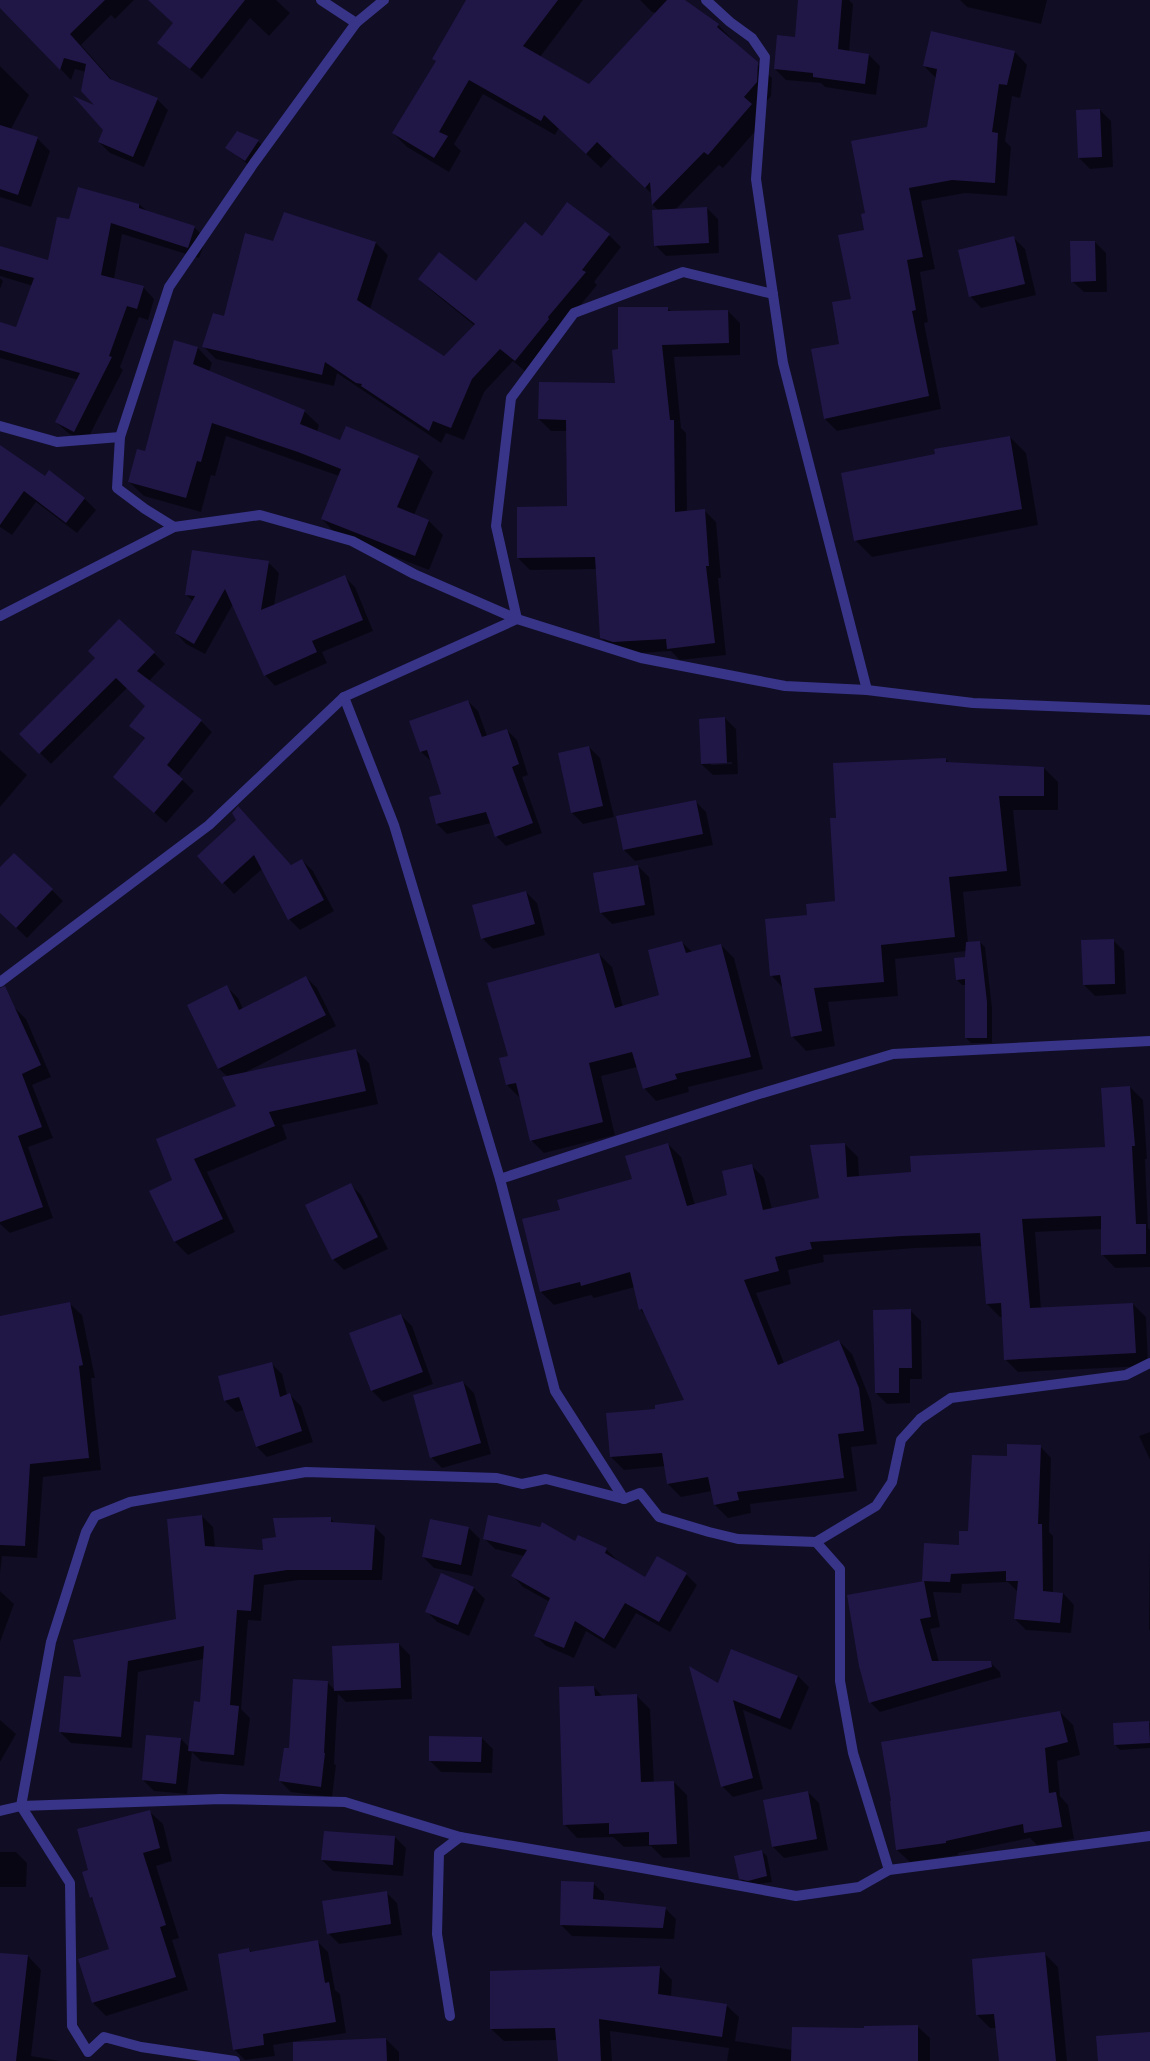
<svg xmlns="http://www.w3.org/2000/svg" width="1150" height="2061" font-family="Raleway,sans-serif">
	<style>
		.shadow { fill: #0007; fill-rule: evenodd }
		.building { fill: #211747 }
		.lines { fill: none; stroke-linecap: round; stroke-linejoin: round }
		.minor { stroke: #383488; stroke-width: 10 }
	</style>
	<rect width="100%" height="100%" fill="#110d25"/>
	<g class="shadow">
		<polygon points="0,0 134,0 115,19 111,15 81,45 112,80 157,99 168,110 144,167 110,153 99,142 104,130 86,72 75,69 71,80 0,6"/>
		<polygon points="148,0 276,0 290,13 269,36 250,18 202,79 158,43 174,23"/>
		<polygon points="474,0 583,0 540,57 590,85 656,13 652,12 640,0 683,0 718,25 732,39 732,41 772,78 771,96 758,111 766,119 723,168 719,165 676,209 707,208 718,219 719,253 666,256 655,245 658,210 653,205 652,194 612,156 601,168 559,128 555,135 483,94 454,144 461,151 449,172 407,147 393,133 437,62 433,59"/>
		<polygon points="799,0 849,0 853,4 849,52 869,55 880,66 876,95 825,87 821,83 786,80 775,69 796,38"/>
		<polygon points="960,0 1047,0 1041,24 967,7"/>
		<polygon points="1015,52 1027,65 1020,98 1012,96 1005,141 1011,147 1007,196 965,193 921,201 935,269 920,272 928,322 924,323 941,409 837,431 825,419 852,299 865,231 866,214 928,128 936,78 924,66"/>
		<polygon points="0,66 29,95 11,129 37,138 50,151 31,207 0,197"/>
		<polygon points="1100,110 1111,121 1113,167 1090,169 1079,158"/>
		<polygon points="258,141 263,146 250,166 227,148"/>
		<polygon points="79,188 140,205 148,212 194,227 206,239 199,258 122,234 114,279 143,287 154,299 148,320 139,317 120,367 123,370 86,442 68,433 56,422 78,380 0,358 0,323 17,328 33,286 0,276 0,247 49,261 69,220"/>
		<polygon points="284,213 376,243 388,255 370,309 445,357 474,325 432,291 419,279 476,283 542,237 609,235 621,247 594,282 597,285 560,330 527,373 513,361 484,392 464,440 446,433 441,443 337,373 334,386 216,359 203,346 225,318 274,242"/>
		<polygon points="1014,238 1025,249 1036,295 981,308 970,296"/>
		<polygon points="1095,242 1106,253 1107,292 1084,292 1072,281"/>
		<polygon points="0,278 3,281 0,289"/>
		<polygon points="667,308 672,312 728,311 740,323 740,355 674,357 681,428 686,433 687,512 704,510 716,522 721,578 718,578 726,655 680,660 671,651 626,654 614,650 601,638 597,569 530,570 518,558 568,507 567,431 551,431 539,419 540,383 617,384 619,350"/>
		<polygon points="175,342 198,348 212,363 209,372 304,411 319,425 317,432 341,442 418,457 433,472 414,515 429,521 443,535 429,570 336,534 322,519 339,476 226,436 215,476 211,475 201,512 144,496 129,482 146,452"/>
		<polygon points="1010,437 1026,453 1038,525 872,557 855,540"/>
		<polygon points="0,446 45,478 49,472 85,499 96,510 77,533 36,502 12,535 0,527"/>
		<polygon points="268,562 279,573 274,606 344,576 355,587 373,631 322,652 327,663 275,686 265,675 233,604 205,654 186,644 176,633 194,602 186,595"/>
		<polygon points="154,653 165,664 149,681 201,721 212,732 178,776 194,791 166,823 114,777 146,740 131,726 146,706 127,688 51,764 21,734"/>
		<polygon points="468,701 478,711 487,736 507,730 517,740 528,775 522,777 542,833 506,846 496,836 491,823 447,834 437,824 442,795 432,762 421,752 410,722"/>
		<path d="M 725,718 L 736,729 L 738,774 L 713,775 L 701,764 ZM 732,762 L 732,764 L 711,765 L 711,763 Z"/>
		<polygon points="589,747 600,758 614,817 583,824 572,813 559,754"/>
		<polygon points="0,750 27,775 0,807"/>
		<polygon points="946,759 950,764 1044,768 1058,782 1058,810 1013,810 1021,886 963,892 968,943 980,942 985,947 992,1008 992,1043 971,1043 966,1038 966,985 962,985 957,980 966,958 966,951 895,959 898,996 828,1002 835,1046 806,1051 792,1036 783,988 771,975 808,916 836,902 837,819"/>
		<polygon points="695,801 706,812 713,845 635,861 624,850 617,817"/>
		<polygon points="237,820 291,865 302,860 313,871 334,911 300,930 289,919 262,869 234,894 198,856"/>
		<polygon points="638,866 649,877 655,915 612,924 601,913"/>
		<polygon points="0,869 52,890 63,901 27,938 0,912"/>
		<polygon points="526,892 537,903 545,935 493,949 482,938"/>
		<polygon points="1113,940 1124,951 1126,994 1095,996 1084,985"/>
		<polygon points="682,942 693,953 721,945 734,958 763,1069 688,1087 689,1092 656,1101 644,1088 637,1067 601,1076 615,1135 544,1153 531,1140 520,1098 507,1085 509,1057 599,954 612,967 623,1007 661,996"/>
		<polygon points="306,977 317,988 336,1026 244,1073 356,1050 369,1063 378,1104 282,1125 287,1139 207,1172 235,1232 188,1255 175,1242 150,1191 174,1180 238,1106 228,1077 219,1069 188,1005 227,987 238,998 243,1009"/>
		<polygon points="15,1008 26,1019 51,1077 32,1085 53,1138 28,1147 53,1218 10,1233 0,1224 0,1015"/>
		<polygon points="1130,1087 1143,1100 1147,1159 1145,1159 1148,1228 1150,1230 1150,1267 1115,1268 1102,1254 1102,1229 1035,1232 1041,1309 1133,1304 1146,1317 1148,1366 1018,1372 1005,1359 1003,1317 1000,1317 987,1304 982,1246 916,1248 823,1255 824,1262 788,1270 791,1284 756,1293 784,1363 839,1341 852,1354 871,1402 877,1444 851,1447 857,1491 750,1504 751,1513 728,1518 715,1505 712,1491 681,1497 668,1484 666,1466 624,1470 611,1457 657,1410 686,1400 645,1315 640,1309 635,1287 594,1298 591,1295 554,1305 541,1292 561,1210 633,1180 668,1144 681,1157 695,1205 729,1196 751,1165 764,1178 772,1209 820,1199 845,1144 858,1157 859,1177 912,1173 1106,1148"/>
		<polygon points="350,1184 361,1195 388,1249 344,1270 333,1259"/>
		<polygon points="69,1303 82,1315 95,1378 91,1378 101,1470 43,1477 37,1558 2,1556 0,1574 0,1317"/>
		<polygon points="910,1310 921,1321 922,1379 910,1379 910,1403 887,1404 876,1393"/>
		<polygon points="401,1315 412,1326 433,1384 383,1402 372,1391 351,1334"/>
		<polygon points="271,1363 282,1374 287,1395 290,1395 301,1406 313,1442 267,1457 256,1446 244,1410 236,1412 225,1401 219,1376"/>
		<polygon points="463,1382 474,1393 491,1454 442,1468 431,1457"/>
		<polygon points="1150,1432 1150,1460 1139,1436"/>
		<polygon points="1040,1446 1051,1458 1049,1532 1053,1536 1053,1593 1063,1593 1074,1605 1071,1633 1026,1630 1015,1619 1018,1592 1008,1582 962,1584 961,1593 933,1592 940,1627 930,1629 939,1662 990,1662 1000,1672 1001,1677 880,1712 870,1702 848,1596 925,1582 923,1581 960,1546 1008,1457"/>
		<polygon points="202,1516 213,1527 215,1547 264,1551 277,1538 330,1518 335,1523 374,1526 385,1537 382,1580 299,1580 264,1585 261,1621 248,1620 241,1709 250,1718 244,1766 201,1761 192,1752 187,1794 154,1791 143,1780 181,1739 190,1748 201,1703 204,1659 138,1672 132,1748 71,1743 60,1732 82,1678 177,1620"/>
		<polygon points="469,1528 480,1539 472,1576 434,1568 423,1557"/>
		<polygon points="484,1538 576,1543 606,1549 617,1560 616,1562 645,1579 686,1574 697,1585 670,1632 636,1613 615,1649 586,1631 574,1658 546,1646 535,1635 550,1602 523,1587 513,1576 524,1556 495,1549"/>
		<polygon points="1150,1539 1150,1631 1149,1629"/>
		<polygon points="474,1588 485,1599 469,1636 437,1622 426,1611"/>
		<polygon points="0,1591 14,1604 0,1642"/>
		<polygon points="399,1644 410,1655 412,1699 346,1702 338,1694 334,1764 336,1765 332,1797 291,1792 280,1781 290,1749 327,1682 335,1690"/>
		<polygon points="798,1676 809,1687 791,1730 743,1710 763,1789 733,1797 722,1786 719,1684"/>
		<polygon points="594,1687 603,1697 636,1695 650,1709 654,1783 674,1782 687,1795 690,1857 663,1858 651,1846 624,1847 613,1837 577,1838 564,1824"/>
		<polygon points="1060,1712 1073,1725 1080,1755 1057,1761 1060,1796 1068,1805 1074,1839 1037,1845 1030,1838 958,1853 958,1855 910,1862 897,1850"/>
		<polygon points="0,1720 16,1734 0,1762"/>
		<polygon points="1148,1722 1150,1724 1150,1748 1120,1750 1115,1745 1114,1724"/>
		<polygon points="482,1738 493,1749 492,1773 441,1772 430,1761"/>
		<polygon points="808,1792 819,1803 828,1850 784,1858 773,1847 764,1800"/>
		<polygon points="149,1811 163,1824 172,1861 156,1866 179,1938 172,1940 188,1990 106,2016 93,2003 80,1960 110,1950 95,1901 91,1898 90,1871"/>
		<polygon points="395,1837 406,1848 403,1876 333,1871 322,1860"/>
		<polygon points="761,1851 767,1856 772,1882 753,1885 745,1884 740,1879"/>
		<polygon points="0,1852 16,1852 27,1863 26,1887 0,1887"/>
		<polygon points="562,1882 593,1883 604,1894 604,1902 665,1908 676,1919 674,1939 572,1936 561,1925"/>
		<polygon points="386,1892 397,1903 402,1935 339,1944 328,1933"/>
		<polygon points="317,1941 328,1952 335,1990 340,1994 346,2033 273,2045 275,2056 245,2060 234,2049 249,1949 252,1953"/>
		<polygon points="1044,1953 1058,1967 1067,2061 1000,2061 997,2028 990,2028 977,2015 973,1960"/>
		<polygon points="0,1954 28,1956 41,1970 31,2056 60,2061 0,2061"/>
		<polygon points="660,1967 672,1980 671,1996 726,2005 739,2017 735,2041 793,2050 865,2029 917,2026 930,2038 930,2061 727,2061 729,2048 610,2031 612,2061 559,2061 557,2040 504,2041 491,2029 491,1972"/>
		<polygon points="386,2039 399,2052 399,2061 334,2061"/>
	</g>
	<g class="building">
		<polygon points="0,0 105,0 70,34 110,79 158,98 133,157 98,142 103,130 73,96 94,105 81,91 86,64 64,58 60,70 0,8"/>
		<polygon points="148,0 245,0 190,69 157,43 173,23"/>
		<polygon points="466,0 558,0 523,46 589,84 667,0 685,0 719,24 717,27 758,62 757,82 744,97 752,104 708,155 704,152 652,205 650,182 645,188 597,142 586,154 544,115 541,121 469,80 439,132 448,136 434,158 392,133 436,61 432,59"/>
		<polygon points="798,0 842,0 838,49 869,54 865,84 813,77 813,73 774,69 777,35 795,37"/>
		<polygon points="931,31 1015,51 1007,85 999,84 992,132 998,133 995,183 952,180 909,188 923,257 907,260 916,310 912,311 929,396 824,419 811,349 839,344 832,302 851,299 838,235 864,230 861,214 865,213 851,141 927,127 937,69 923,66"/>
		<polygon points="1100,109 1102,157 1078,158 1076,110"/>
		<polygon points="0,125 38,137 18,195 0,189"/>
		<polygon points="237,131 259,140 245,161 225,148"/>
		<polygon points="78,187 139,204 139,208 195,226 188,248 111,223 101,275 144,286 137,309 127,306 109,356 112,357 74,432 55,422 80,373 0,350 0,322 16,327 34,278 0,269 0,246 48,260 57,217 69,219"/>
		<polygon points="567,202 610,234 582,270 586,272 548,317 549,319 515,361 500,349 472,379 451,428 433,421 429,431 361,386 362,384 356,383 325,362 322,375 202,347 213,313 224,316 245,233 273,241 284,212 376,242 357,300 444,356 475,324 418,279 439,252 476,281 525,222 542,236"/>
		<polygon points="707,207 709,243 654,246 652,210"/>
		<polygon points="1014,236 1025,284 969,297 958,250"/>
		<polygon points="1070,241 1095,241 1096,281 1071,282"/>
		<polygon points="618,307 668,307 668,311 728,310 729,343 662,345 670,420 674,420 675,512 705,509 709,566 706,566 715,643 667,649 666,639 613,642 600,638 595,557 517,558 517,507 567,506 566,420 538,419 539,382 615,383 612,350 618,349"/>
		<polygon points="174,340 198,347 193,364 305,410 300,424 340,440 346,426 419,456 397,507 429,520 415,556 321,519 341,469 298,452 212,423 201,462 197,461 186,498 128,482 137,449 145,451"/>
		<polygon points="1010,436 1022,509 854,541 841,473 935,454 934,449"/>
		<polygon points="0,445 45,476 49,470 85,498 66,523 24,491 0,525"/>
		<polygon points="192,550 269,561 261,610 345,575 363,620 312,641 317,652 264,676 225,589 194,644 175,633 195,596 185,595"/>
		<polygon points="119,619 155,652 137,671 202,720 167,765 183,779 154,813 113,777 145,738 129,726 145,706 116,678 39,754 19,734 95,658 88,651"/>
		<polygon points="468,700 482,737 507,729 519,764 512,767 533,823 495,837 486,812 436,824 429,797 441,794 427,750 420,752 409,721"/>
		<polygon points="725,717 727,763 701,764 699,719"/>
		<polygon points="589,746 603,806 571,813 558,753"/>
		<polygon points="946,758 946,762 1044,767 1044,796 999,796 1007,871 949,877 955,937 881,945 884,982 814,988 822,1031 791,1037 780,975 770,976 765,919 807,915 806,904 835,901 830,818 836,818 833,763"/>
		<polygon points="696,800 703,834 623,850 616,816"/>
		<polygon points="238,806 291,865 302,859 324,900 288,920 254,855 222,884 197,856 236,820 232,813"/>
		<polygon points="14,853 53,889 16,928 0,913 0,867"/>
		<polygon points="638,865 645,905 600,913 593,873"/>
		<polygon points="526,891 535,924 481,939 472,905"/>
		<polygon points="1114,939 1115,984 1083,985 1081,940"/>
		<polygon points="682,941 686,953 721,944 751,1057 675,1074 677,1079 643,1089 632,1052 589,1063 603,1122 530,1141 516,1083 506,1085 499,1058 508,1056 487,983 599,953 615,1008 659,995 648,950"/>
		<polygon points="980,941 987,1002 987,1038 965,1038 965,979 956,980 954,958 965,957 966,942"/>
		<polygon points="306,976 326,1015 218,1069 187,1005 227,985 239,1010"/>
		<polygon points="5,986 41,1065 22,1074 42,1127 18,1136 43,1207 0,1222 0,988"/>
		<polygon points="356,1049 366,1091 269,1112 275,1126 194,1159 223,1219 174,1242 149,1191 172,1180 156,1139 236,1106 222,1077"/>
		<polygon points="1130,1086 1135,1146 1132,1146 1136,1224 1146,1224 1146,1254 1101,1255 1101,1216 1022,1219 1030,1308 1133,1303 1136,1353 1004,1360 1001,1303 986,1304 980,1233 902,1236 810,1242 812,1249 775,1257 779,1271 744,1280 778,1365 839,1340 859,1388 864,1431 838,1434 844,1478 737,1492 739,1500 714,1505 708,1477 667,1484 662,1453 610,1457 606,1413 655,1409 655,1405 684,1400 642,1309 639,1310 630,1272 581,1286 580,1282 540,1292 522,1219 560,1210 557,1200 632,1179 625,1156 668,1143 687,1206 727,1195 722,1171 752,1164 763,1210 819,1198 810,1145 845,1143 847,1177 911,1172 910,1156 1105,1147 1101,1088"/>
		<polygon points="351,1183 378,1237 332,1260 305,1205"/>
		<polygon points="70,1302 83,1365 79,1366 89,1458 30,1464 25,1546 0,1545 0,1316"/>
		<polygon points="911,1309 912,1368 899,1368 899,1393 875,1393 873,1310"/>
		<polygon points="401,1314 423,1372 371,1391 349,1333"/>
		<polygon points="272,1362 280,1397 290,1393 302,1431 256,1447 239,1397 224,1401 218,1376"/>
		<polygon points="463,1381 481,1443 430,1458 413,1395"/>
		<polygon points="1007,1444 1041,1445 1038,1524 1042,1524 1043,1591 1063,1593 1060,1623 1014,1619 1018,1581 1006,1581 1006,1571 951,1574 950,1582 922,1581 924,1543 959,1545 959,1531 968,1531 972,1455 1007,1456"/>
		<polygon points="202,1515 205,1546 263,1550 262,1539 276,1537 273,1518 331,1517 331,1522 375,1525 372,1570 287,1570 254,1575 251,1611 237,1610 230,1705 239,1706 234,1755 188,1751 194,1701 200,1702 204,1646 128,1661 121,1737 59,1732 64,1676 81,1677 73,1640 176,1619 167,1519"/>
		<polygon points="488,1515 540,1527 542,1522 575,1541 578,1535 607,1548 605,1553 645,1577 657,1556 687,1573 659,1622 625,1603 604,1639 575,1621 564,1648 534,1636 550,1598 511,1576 527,1550 483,1539"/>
		<polygon points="430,1519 469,1527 461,1565 422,1557"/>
		<polygon points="441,1573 474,1587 458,1625 425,1612"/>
		<polygon points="924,1581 931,1617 920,1619 932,1661 991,1661 992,1667 869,1703 859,1666 847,1595"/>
		<polygon points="399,1643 401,1688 334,1691 332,1646"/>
		<polygon points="731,1649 798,1676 780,1719 733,1700 753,1778 721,1787 689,1666 718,1683"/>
		<polygon points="293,1679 328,1681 324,1753 325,1753 321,1787 279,1781 284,1748 289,1748"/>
		<polygon points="594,1686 595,1696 637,1694 641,1782 674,1781 677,1844 649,1845 649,1832 609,1834 609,1823 563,1825 559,1687"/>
		<polygon points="1060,1711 1068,1742 1045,1748 1049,1793 1056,1792 1062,1827 1024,1833 1023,1824 946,1841 946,1843 896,1850 890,1801 891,1801 881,1742"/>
		<polygon points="1149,1721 1150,1743 1114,1745 1113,1723"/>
		<polygon points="146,1735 181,1738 176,1784 142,1780"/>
		<polygon points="429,1736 482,1737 481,1762 429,1761"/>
		<polygon points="808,1791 817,1839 772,1847 763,1800"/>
		<polygon points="150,1810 160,1848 143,1853 166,1925 160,1927 176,1977 92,2003 78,1959 109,1949 92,1897 90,1898 82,1872 88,1870 77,1829"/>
		<polygon points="324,1831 395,1836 393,1865 321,1860"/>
		<polygon points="762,1850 767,1876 748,1881 739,1879 734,1856"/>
		<polygon points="561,1881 594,1882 593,1899 666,1907 663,1928 560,1925"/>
		<polygon points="387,1891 391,1924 327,1934 322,1901"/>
		<polygon points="318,1940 325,1983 329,1982 336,2022 263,2034 264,2045 233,2050 218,1954 249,1948 250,1952"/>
		<polygon points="1045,1952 1056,2061 999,2061 994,2014 976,2015 972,1959"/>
		<polygon points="0,1953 28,1955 16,2061 0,2061"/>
		<polygon points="660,1966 658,1994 727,2004 722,2037 599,2019 601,2061 558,2061 555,2028 490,2029 490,1971"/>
		<polygon points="918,2025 918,2061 791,2061 792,2027 864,2028 864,2026"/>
		<polygon points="1150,2032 1150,2061 1098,2061 1096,2036"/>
		<polygon points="386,2038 387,2061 293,2061 293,2042"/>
	</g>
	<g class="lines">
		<g class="minor">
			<polyline points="321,0 356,23"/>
			<polyline points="706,0 730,22 752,38 765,57 756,179 783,363 867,690"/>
			<polyline points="0,426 57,442 120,437 117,488 145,509 174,527 260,515 352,541 414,574 517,619 641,658 785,686 867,690 973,703 1150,710"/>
			<polyline points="120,437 169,287 254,163 356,23 384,0"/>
			<polyline points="0,616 174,527"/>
			<polyline points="344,697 394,825 500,1179 555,1391 624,1499"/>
			<polyline points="0,982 209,825 344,697 517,619 496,526 511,398 574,313 683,272 773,294"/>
			<polyline points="500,1179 756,1095 893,1054 1150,1041"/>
			<polyline points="816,1542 840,1569 840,1681 853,1753 889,1870"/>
			<polyline points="0,1811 21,1806 221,1799 345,1802 460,1837 642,1868 796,1896 859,1887 889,1870 1150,1836"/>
			<polyline points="450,2016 437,1934 439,1853 460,1837"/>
			<polyline points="235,2061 141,2047 104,2037 88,2052 72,2026 70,1883 21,1806 51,1642 86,1532 95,1516 130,1502 306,1472 497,1478 522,1484 546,1479 624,1499 640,1493 659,1517 709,1532 738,1539 816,1542 876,1506 892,1482 901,1440 920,1419 951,1398 1126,1375 1150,1363"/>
		</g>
	</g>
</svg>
